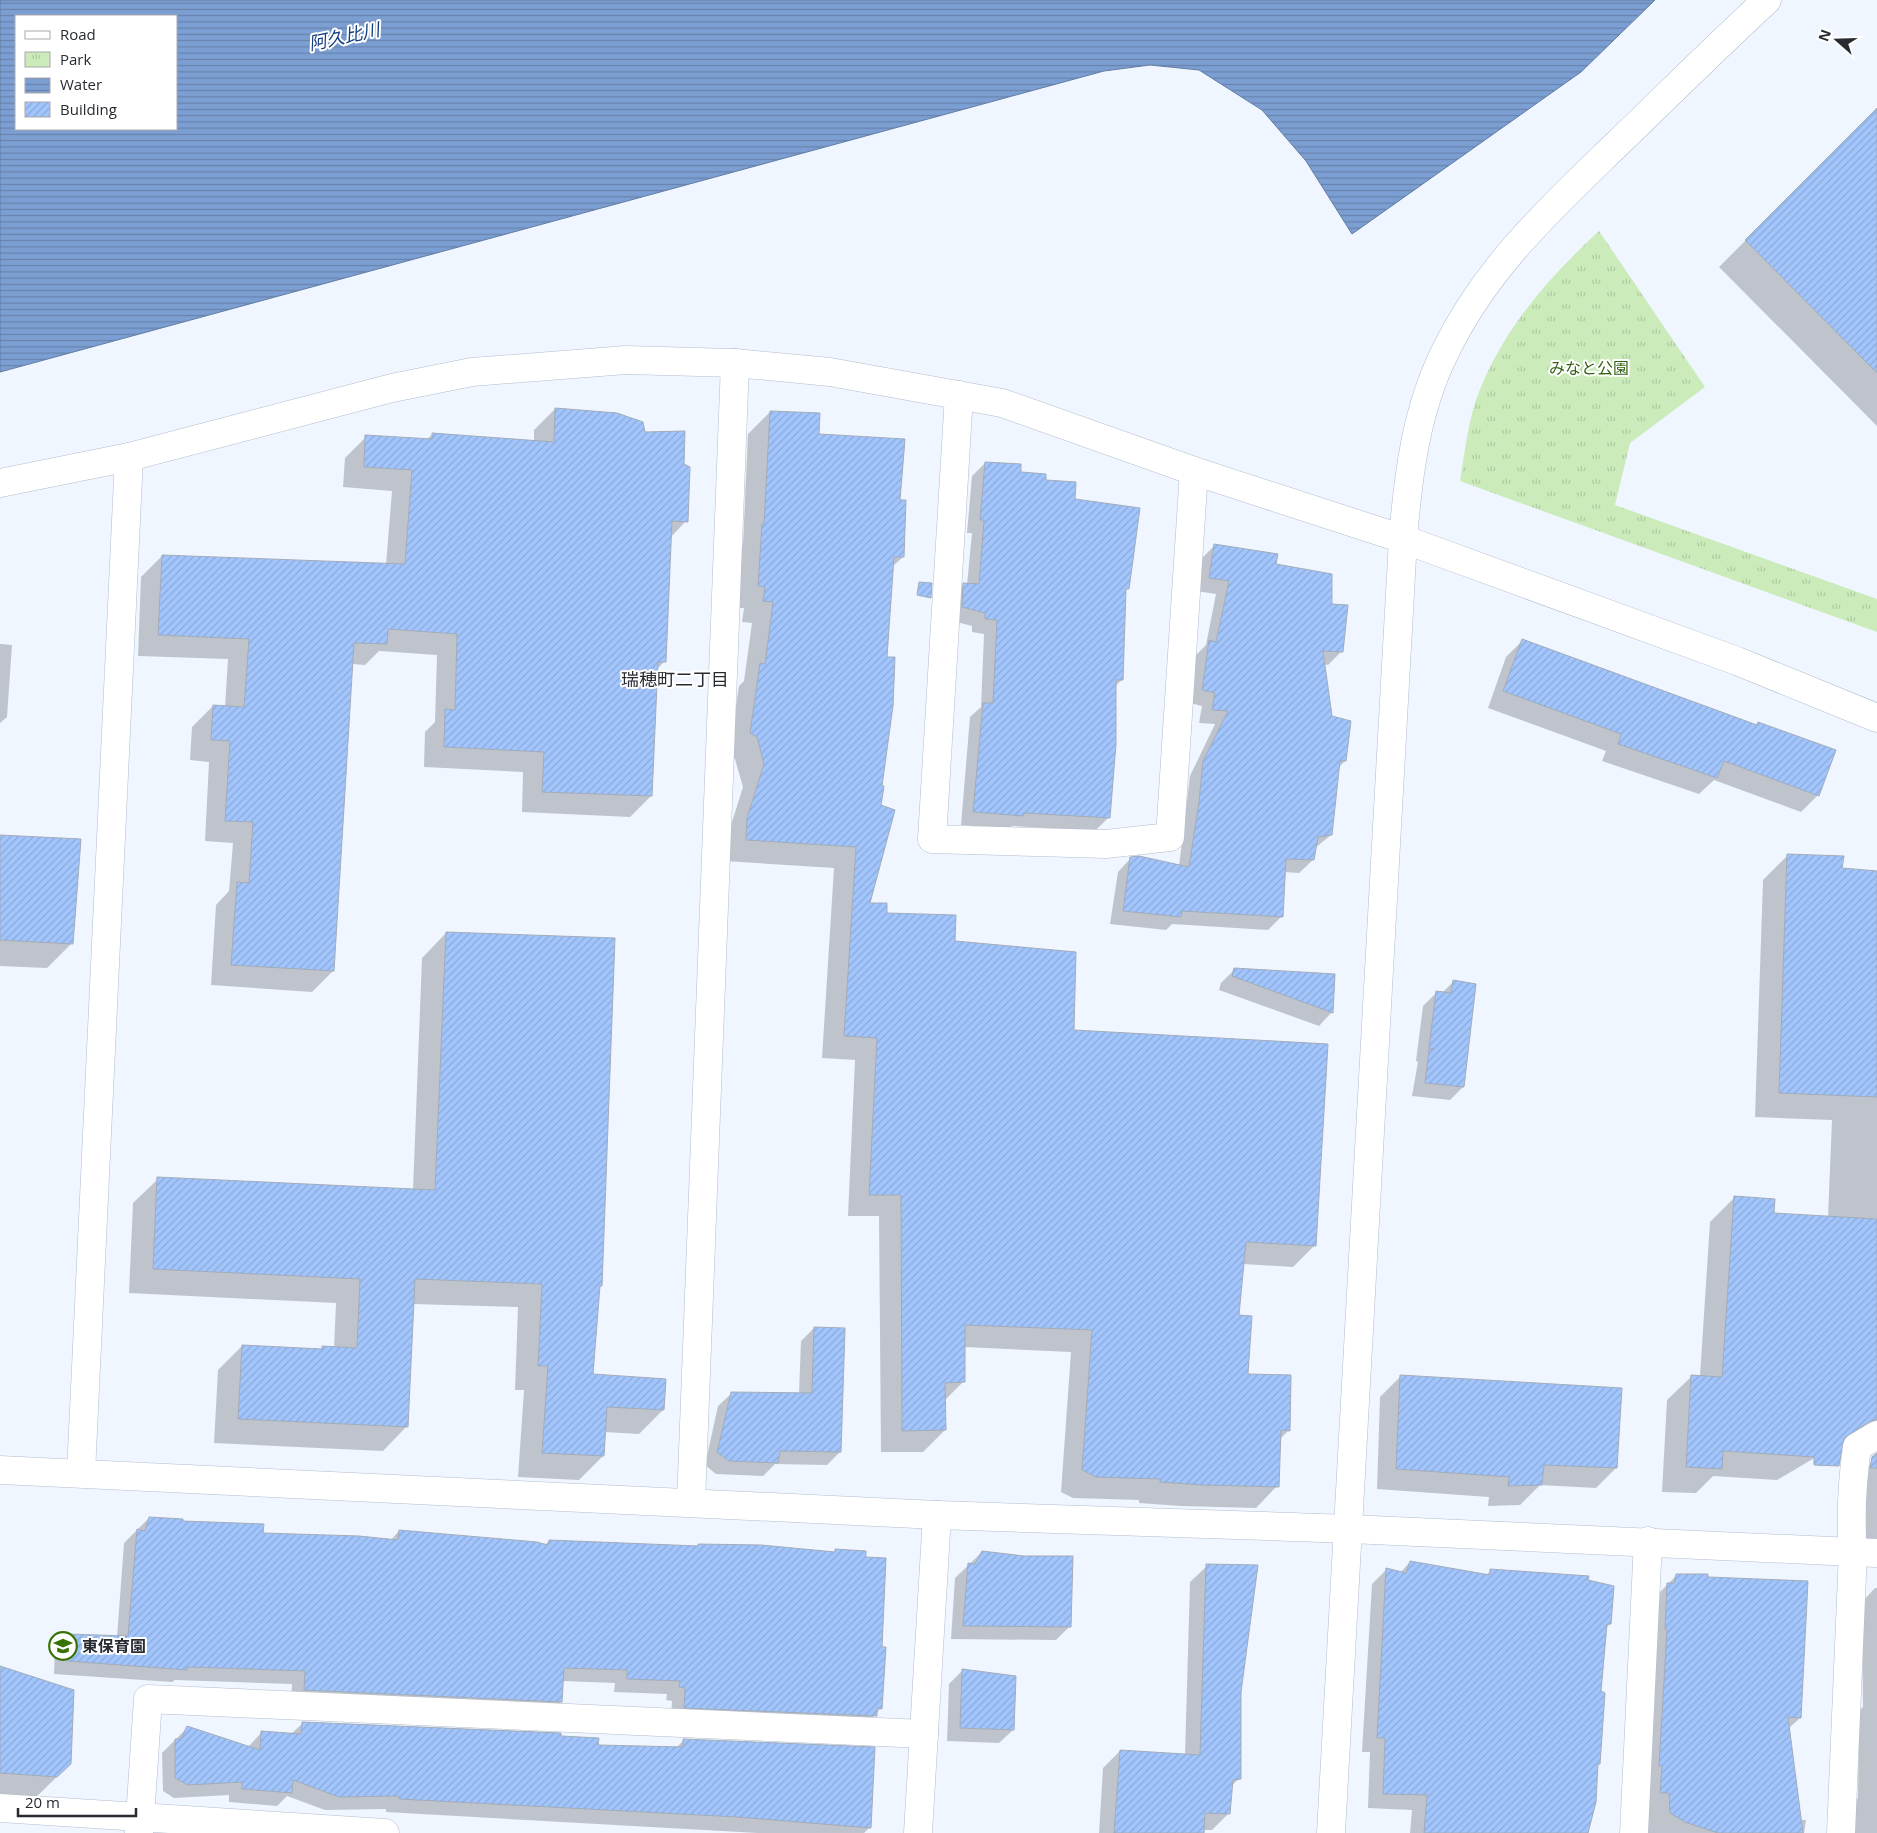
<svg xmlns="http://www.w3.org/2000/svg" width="1877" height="1833" font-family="'Open Sans','Noto Sans JP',sans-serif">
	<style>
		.park { fill: url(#park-tufts) }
		.water { fill: url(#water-rules); stroke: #627ca2; fill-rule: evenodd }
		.shadow { fill: #0003 }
		.building { fill: url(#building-hatch); stroke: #a2acba }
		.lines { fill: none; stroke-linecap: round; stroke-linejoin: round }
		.street-casing { stroke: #b3bdcc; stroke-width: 29 }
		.secondary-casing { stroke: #b3bdcc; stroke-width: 29 }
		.street { stroke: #fff; stroke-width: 28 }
		.secondary { stroke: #fff; stroke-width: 28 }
		.labels { text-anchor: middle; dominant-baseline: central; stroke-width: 4; stroke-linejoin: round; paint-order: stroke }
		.park-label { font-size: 16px; fill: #336114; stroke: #fff }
		.poi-label { font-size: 16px; font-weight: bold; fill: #272b31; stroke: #fff; text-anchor: start }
		.water-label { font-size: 18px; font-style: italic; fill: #143f7e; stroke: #fff }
		.neighbourhood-label { font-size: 18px; fill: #272b31; stroke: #fff }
	</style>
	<defs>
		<pattern id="park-tufts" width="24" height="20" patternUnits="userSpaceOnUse" patternTransform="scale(1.25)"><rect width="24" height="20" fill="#cbebbb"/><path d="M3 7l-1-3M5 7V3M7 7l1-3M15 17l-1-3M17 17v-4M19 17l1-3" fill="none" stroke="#aecaa1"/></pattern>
		<pattern id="water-rules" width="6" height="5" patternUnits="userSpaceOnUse" patternTransform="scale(1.25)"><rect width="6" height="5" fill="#7c9fd3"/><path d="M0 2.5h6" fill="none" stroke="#6682ac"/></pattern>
		<pattern id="building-hatch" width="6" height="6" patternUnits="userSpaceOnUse" patternTransform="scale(1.25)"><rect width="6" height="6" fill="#a1c5fc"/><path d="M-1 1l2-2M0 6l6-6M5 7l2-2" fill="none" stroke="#8ba9d8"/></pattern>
	</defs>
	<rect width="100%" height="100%" fill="#eff6ff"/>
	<path class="park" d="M 1599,231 L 1705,387 L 1630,443 L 1615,505 L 1877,599 L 1877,632 L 1460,481 C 1465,452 1468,419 1479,392 C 1504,328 1549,277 1599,231 Z"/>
	<path class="water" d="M 0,0 L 1655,0 L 1581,72 L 1352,234 L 1306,161 L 1262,110 L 1199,70 L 1150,65 L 1104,71 L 0,372 ZM 16,16 L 176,16 L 176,129 L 16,129 Z"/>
	<g class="shadow">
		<polygon points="1877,109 1877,426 1719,267"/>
		<polygon points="555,409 644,433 683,464 686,521 670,538 664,662 656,670 651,796 630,817 522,812 523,772 424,767 425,732 435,722 437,655 379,651 365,665 352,664 333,971 312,992 211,985 216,905 229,891 233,843 205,841 209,762 190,760 192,727 213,706 225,707 228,659 138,656 141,577 162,556 386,565 392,491 343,487 345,458 366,437 426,440 433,434 534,441 534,430"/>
		<polygon points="770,412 818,436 899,501 903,557 892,567 868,904 886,914 953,942 1073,1031 1315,1245 1293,1267 1243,1264 1238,1316 1247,1375 1289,1430 1280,1439 1277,1486 1256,1508 1181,1506 1139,1503 1139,1500 1073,1498 1061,1492 1071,1352 964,1347 964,1381 944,1401 945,1430 923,1452 881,1452 879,1216 848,1216 855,1060 822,1058 834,868 725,861 726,841 743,787 735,759 729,755 739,686 744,681 752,623 742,622 744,608 737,608 741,547 743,544 748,434"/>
		<polygon points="985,463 1045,481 1073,500 1127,589 1124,592 1122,680 1114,687 1108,818 1095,831 1012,826 1009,829 961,825 970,717 981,707 984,634 972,632 972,626 949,620 950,598 964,585 967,585 972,533 967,533 972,476"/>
		<polygon points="1215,545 1275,565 1330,605 1342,651 1328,665 1324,664 1331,716 1345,761 1338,768 1331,835 1315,848 1313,860 1299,873 1284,872 1282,916 1268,930 1172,924 1166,930 1110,924 1118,872 1131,858 1179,866 1190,776 1215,724 1199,723 1202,706 1190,703 1196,655 1206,645 1216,594 1196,591 1201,559"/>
		<polygon points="1523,640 1756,726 1759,723 1818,795 1801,812 1714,780 1699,794 1602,761 1606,751 1488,708 1506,657"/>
		<polygon points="0,644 12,645 7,717 0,723"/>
		<polygon points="0,836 72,943 47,968 0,966"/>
		<polygon points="1788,855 1841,870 1877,872 1877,1421 1777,1480 1713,1476 1696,1493 1662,1492 1667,1400 1692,1376 1700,1376 1710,1222 1734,1198 1772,1214 1828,1217 1832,1120 1755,1117 1763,880"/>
		<polygon points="446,933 598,1288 592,1376 663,1410 639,1434 605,1432 603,1456 579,1480 518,1477 524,1390 515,1390 518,1307 413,1304 407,1426 383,1451 214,1443 218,1370 242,1346 320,1350 323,1347 334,1348 336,1303 129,1293 133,1203 158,1179 413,1190 422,958"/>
		<polygon points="1234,970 1332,1012 1319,1026 1219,990 1221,983"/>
		<polygon points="1454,981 1463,1087 1450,1100 1412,1096 1418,1062 1416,1061 1423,1006 1436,993 1442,993"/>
		<polygon points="814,1328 840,1452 827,1465 775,1464 763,1476 716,1474 705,1465 718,1406 732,1393 799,1394 801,1341"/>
		<polygon points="1400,1377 1616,1468 1596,1488 1540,1485 1520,1505 1488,1506 1489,1497 1377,1489 1380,1397"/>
		<polygon points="1872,1463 1877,1463 1877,1542 1850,1543 1847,1487"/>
		<polygon points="149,1518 262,1534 390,1541 399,1531 545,1545 549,1541 833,1553 836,1550 881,1648 881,1708 862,1729 671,1720 672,1701 666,1700 667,1694 614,1692 615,1683 562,1681 561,1702 548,1715 291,1703 292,1684 175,1680 172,1682 54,1674 55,1649 69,1635 117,1637 124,1543"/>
		<polygon points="982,1552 1070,1626 1056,1640 951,1639 955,1578"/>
		<polygon points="1410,1562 1486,1575 1491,1570 1586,1581 1610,1624 1606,1628 1600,1692 1598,1764 1587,1833 1410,1833 1412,1810 1368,1808 1370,1752 1362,1752 1372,1584 1387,1569 1400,1573"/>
		<polygon points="1207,1566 1240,1692 1240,1778 1231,1786 1229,1813 1212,1830 1203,1830 1203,1833 1099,1833 1103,1768 1120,1751 1185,1755 1190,1582"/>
		<polygon points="1677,1575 1707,1579 1800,1718 1788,1729 1800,1820 1806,1820 1804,1833 1647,1833 1649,1806 1647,1806 1654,1598"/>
		<polygon points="1875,1588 1877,1588 1877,1833 1851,1833 1853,1803 1858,1798 1859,1711 1863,1707 1862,1602"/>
		<polygon points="0,1668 70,1764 30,1803 0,1801"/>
		<polygon points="963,1670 1013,1730 999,1743 947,1741 949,1684"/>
		<polygon points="303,1723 560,1737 597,1746 676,1748 684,1740 870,1827 864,1833 758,1833 386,1812 386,1809 325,1810 287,1796 277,1806 229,1802 229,1795 174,1798 163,1791 162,1753 187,1728 248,1747 262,1732 291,1734"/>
	</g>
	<g class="building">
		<polygon points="1877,108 1877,373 1745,240"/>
		<polygon points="555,408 617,413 643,422 645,432 685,431 684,464 690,467 688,522 672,521 666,662 658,662 652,796 542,792 544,752 444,747 445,709 455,710 457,634 388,629 387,644 354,643 334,971 231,965 237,882 249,883 253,822 225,821 230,741 211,740 213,705 244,707 249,639 158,635 162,555 405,564 412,470 364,467 365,435 432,439 432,433 554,442"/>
		<polygon points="770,411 820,413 819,434 905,439 900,500 906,500 904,557 894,557 887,657 895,657 893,706 882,786 884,786 881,805 895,810 870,903 887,903 887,913 956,915 955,941 1076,952 1074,1030 1328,1044 1316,1246 1246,1242 1239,1315 1252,1316 1248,1374 1291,1375 1290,1431 1281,1430 1279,1487 1203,1485 1160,1482 1160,1479 1096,1477 1082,1470 1092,1330 965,1325 965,1382 945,1383 946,1430 902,1431 901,1195 869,1195 877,1038 844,1036 856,847 746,840 747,818 764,764 757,737 750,733 760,663 765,664 773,602 763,601 765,587 758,586 762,524 764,524"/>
		<polygon points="985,462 1021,464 1021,472 1046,474 1046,480 1076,482 1075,499 1140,508 1129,589 1126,589 1123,680 1116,680 1116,744 1110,818 1024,813 1023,816 973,812 983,703 993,703 997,620 985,619 985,613 962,607 963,583 979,584 984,520 980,520"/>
		<polygon points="1214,544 1278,554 1276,564 1332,574 1332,604 1348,605 1343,652 1323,651 1332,716 1351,721 1346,761 1340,761 1332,835 1318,837 1314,860 1286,859 1283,917 1182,911 1181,917 1123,911 1130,857 1139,856 1189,867 1199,802 1203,761 1228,711 1212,710 1215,693 1202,690 1209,640 1216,642 1229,581 1209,578"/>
		<polygon points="919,582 932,583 931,598 917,595"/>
		<polygon points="1522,639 1757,725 1758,722 1836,750 1819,796 1724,761 1717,778 1618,744 1621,734 1503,691"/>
		<polygon points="0,835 81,839 73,944 0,940"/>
		<polygon points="1787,854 1844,856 1842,868 1877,871 1877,1097 1779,1093"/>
		<polygon points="446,932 615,938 602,1286 600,1286 593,1374 666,1379 664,1410 607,1407 604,1456 542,1453 548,1366 538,1366 542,1284 415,1279 408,1427 238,1419 242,1345 322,1349 322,1346 357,1348 360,1279 153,1269 157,1177 435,1190"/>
		<polygon points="1234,968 1335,974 1333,1013 1232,976"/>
		<polygon points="1453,980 1476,984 1464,1087 1425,1083 1429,1049 1433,1049 1429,1048 1436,991 1451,993"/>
		<polygon points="1734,1196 1775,1199 1774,1213 1877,1219 1877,1419 1869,1422 1844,1438 1839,1466 1814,1465 1814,1457 1723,1451 1722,1469 1686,1467 1691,1375 1722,1377"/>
		<polygon points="814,1327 845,1328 841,1452 780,1451 778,1463 729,1461 717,1452 731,1392 812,1393"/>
		<polygon points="1400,1375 1622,1388 1617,1468 1544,1465 1542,1485 1508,1486 1509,1477 1396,1469"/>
		<polygon points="1877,1453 1877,1468 1870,1468 1872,1457"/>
		<polygon points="149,1517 183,1519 183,1521 264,1524 263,1533 359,1536 398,1540 399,1530 537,1542 548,1545 549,1540 698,1546 698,1544 761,1545 835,1552 835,1549 866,1551 866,1557 886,1558 882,1647 886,1647 882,1709 877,1708 877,1716 684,1708 685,1688 679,1687 680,1681 627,1679 627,1670 564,1668 562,1702 304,1690 305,1671 187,1667 187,1670 67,1661 68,1634 128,1636 137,1529 145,1531"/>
		<polygon points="982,1551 1024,1556 1073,1556 1071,1627 963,1626 968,1563 975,1564"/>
		<polygon points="1410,1561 1490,1575 1490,1569 1589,1576 1588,1580 1614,1586 1611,1624 1607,1624 1601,1691 1605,1693 1600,1764 1598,1764 1596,1802 1588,1833 1424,1833 1427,1795 1383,1794 1385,1738 1377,1738 1386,1568 1406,1573"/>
		<polygon points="1206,1564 1258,1565 1241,1692 1241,1779 1233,1780 1230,1814 1205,1813 1204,1833 1114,1833 1120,1750 1200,1755"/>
		<polygon points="1676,1574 1708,1574 1708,1577 1808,1581 1801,1718 1788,1717 1803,1833 1718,1833 1685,1822 1670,1813 1669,1793 1660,1793 1662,1766 1659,1766 1667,1630 1665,1629 1667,1583 1674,1583"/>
		<polygon points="0,1666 74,1690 71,1764 57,1777 0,1773"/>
		<polygon points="962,1669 1016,1676 1014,1730 960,1728"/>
		<polygon points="302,1722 561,1733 561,1736 599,1738 598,1745 683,1747 683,1739 875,1747 871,1828 737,1817 399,1799 399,1796 339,1797 293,1780 292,1793 242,1789 242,1782 188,1785 175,1778 175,1739 181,1739 187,1726 260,1750 261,1731 301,1734"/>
	</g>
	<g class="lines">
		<defs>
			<g id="street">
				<polyline points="959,395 932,839 1106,844 1170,837 1194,471"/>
				<polyline points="81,1473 129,457"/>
				<polyline points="691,1503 735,363"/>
				<polyline points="1350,1529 1853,1552"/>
				<polyline points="139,1833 148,1699 924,1734"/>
				<polyline points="1634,1833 1648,1541"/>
				<path d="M 1841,1833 L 1853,1552 C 1850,1516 1852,1483 1857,1447 L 1877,1435"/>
			</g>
			<g id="secondary">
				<polyline points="0,483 129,457 392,388 472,372 626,360 735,363 830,372 1002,403 1194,471 1403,539 1737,661 1877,718"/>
				<polyline points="0,1470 937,1515 1350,1529"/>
				<polyline points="1853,1552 1877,1553"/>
				<polyline points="0,1808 385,1833"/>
				<polyline points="918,1833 937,1515"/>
				<path d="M 1331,1833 L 1403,539 C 1408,476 1416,410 1445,352 C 1486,267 1550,209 1617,144 C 1667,96 1716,47 1767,0"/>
			</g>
		</defs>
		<use href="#street" class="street-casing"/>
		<use href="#secondary" class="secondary-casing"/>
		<use href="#street" class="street"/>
		<use href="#secondary" class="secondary"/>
	</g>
	<defs>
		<symbol id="school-ring" viewBox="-11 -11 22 22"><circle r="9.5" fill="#fff" stroke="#387203" stroke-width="1.5"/><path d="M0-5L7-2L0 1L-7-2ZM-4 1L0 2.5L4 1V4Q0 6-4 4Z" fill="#387203"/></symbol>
	</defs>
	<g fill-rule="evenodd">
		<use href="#school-ring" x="47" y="1630" width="32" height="32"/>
	</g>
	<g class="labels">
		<g class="park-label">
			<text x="1589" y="368">みなと公園</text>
		</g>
		<g class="poi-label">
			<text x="82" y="1646">東保育園</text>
		</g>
		<g class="water-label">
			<text transform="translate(344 36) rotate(-12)">阿久比川</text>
		</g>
		<g class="neighbourhood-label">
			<text x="675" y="679">瑞穂町二丁目</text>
		</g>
	</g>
	<rect x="15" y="15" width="162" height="115" fill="#ffffff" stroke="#a9aaad"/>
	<rect x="25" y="31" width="25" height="8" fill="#ffffff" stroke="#a9aaad"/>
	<text x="60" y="40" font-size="15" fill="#272b31">Road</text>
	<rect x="25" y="52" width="25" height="15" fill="url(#park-tufts)" stroke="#a9aaad"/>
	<text x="60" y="65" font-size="15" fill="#272b31">Park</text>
	<rect x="25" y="78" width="25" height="15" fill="url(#water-rules)" stroke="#a9aaad"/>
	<text x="60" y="90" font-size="15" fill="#272b31">Water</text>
	<rect x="25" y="102" width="25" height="15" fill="url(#building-hatch)" stroke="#a9aaad"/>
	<text x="60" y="115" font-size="15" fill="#272b31">Building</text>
	<g transform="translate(1837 40) rotate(290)" stroke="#ffffff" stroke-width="4" paint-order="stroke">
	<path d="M0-4L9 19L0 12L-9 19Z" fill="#272b31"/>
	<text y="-8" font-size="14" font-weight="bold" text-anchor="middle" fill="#272b31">N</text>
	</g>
	<path d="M18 1808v8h118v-8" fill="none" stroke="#272b31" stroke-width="2.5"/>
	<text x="25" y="1808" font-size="15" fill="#272b31" stroke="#ffffff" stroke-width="4" paint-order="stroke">20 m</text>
</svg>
